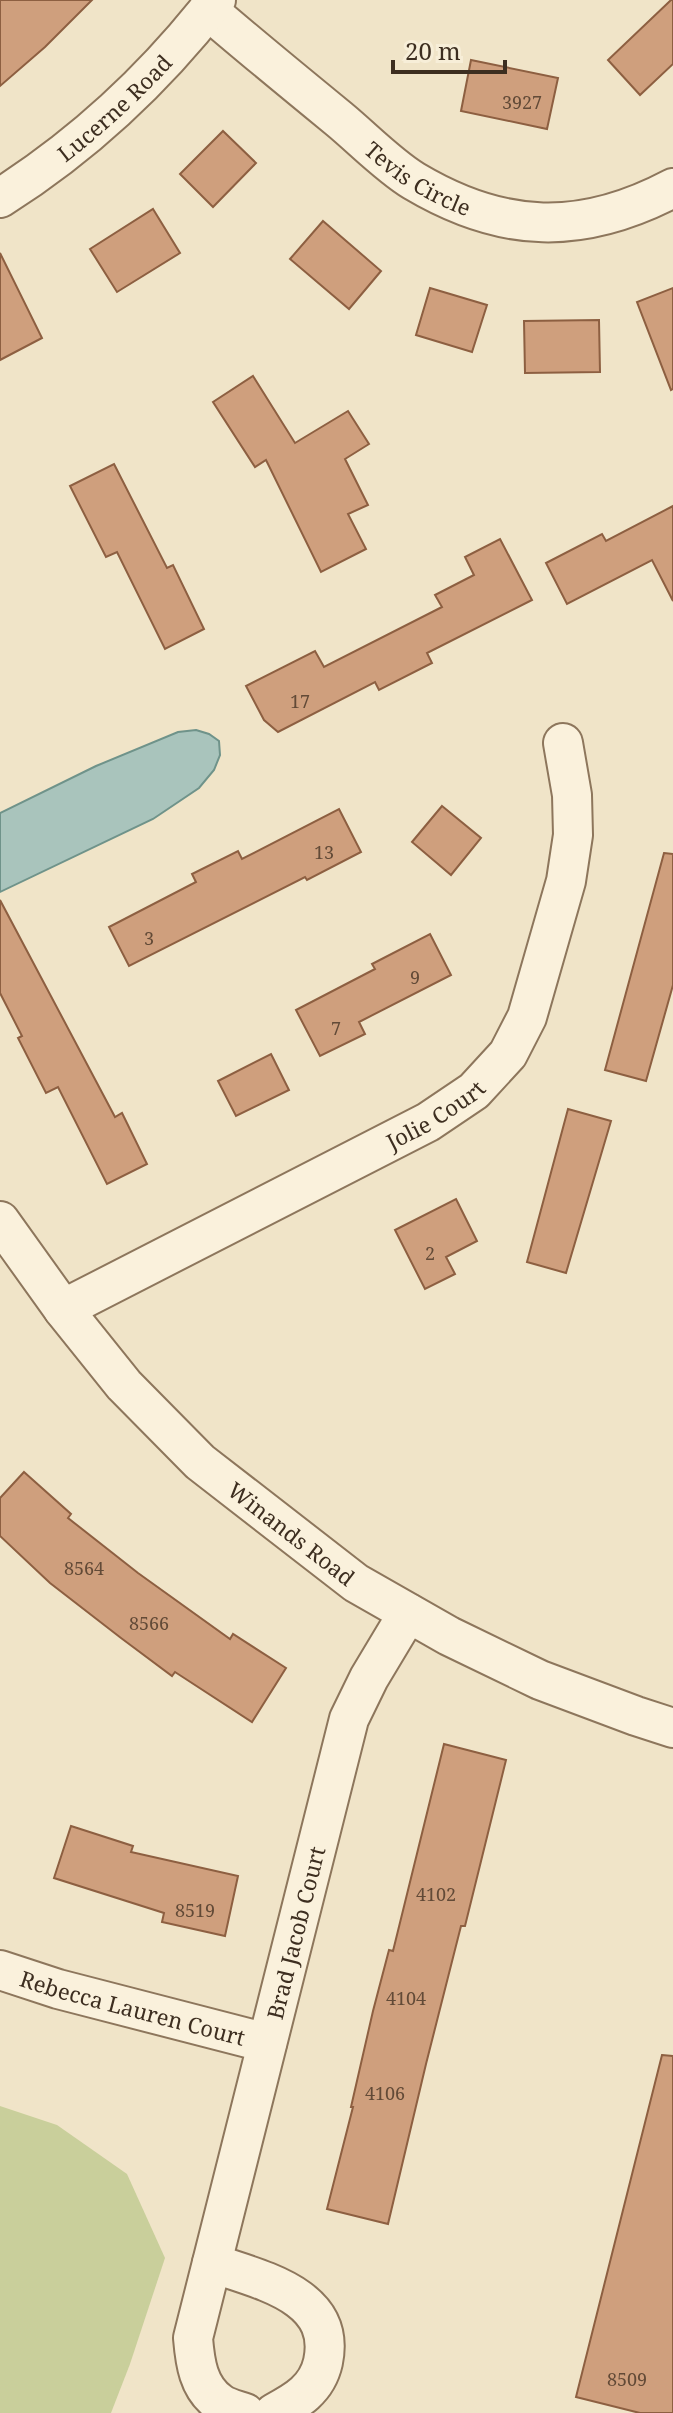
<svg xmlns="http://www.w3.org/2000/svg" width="673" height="2413" font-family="'Noto Serif',serif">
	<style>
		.green { fill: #c9cf9b }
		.water { fill: #a9c4bc; stroke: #6f938a; stroke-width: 2 }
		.building { fill: #cf9f7d; stroke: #8d5f41; stroke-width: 2 }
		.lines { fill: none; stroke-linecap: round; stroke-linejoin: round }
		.minor-casing { stroke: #8d765c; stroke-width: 42 }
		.minor { stroke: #faf1dc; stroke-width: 38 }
		.labels { text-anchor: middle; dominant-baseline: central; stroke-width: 6; stroke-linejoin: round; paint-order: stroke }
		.number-label { font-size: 18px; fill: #624a37 }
		.street-label { font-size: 22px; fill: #3d2e20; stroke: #f7eed8 }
	</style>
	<rect width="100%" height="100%" fill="#f0e4c8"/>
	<polygon class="green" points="0,2106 57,2125 127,2174 165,2258 130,2364 111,2413 0,2413"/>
	<polygon class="water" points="196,730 209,734 219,741 220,755 214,770 199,788 153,819 0,892 0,813 96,766 178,732"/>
	<g class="building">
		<polygon points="0,0 92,0 45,47 0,86"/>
		<polygon points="671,0 673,0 673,64 640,95 608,60"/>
		<polygon points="471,60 558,78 547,129 461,111"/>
		<polygon points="223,131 256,163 213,207 180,174"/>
		<polygon points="153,209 180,253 117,292 90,249"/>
		<polygon points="323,221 381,271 349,309 290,259"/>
		<polygon points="0,253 42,338 0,360"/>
		<polygon points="430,288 487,305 472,352 416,335"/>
		<polygon points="673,288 673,389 671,390 637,302"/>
		<polygon points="599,320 600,372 525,373 524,321"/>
		<polygon points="253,376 295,443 348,411 369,444 345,459 368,505 348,514 366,549 321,572 266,460 255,467 213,402"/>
		<polygon points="114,464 167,568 173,565 204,629 165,649 117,552 106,557 70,486"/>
		<polygon points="673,506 673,601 652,560 567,604 546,563 602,534 606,541"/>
		<polygon points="500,539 532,600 427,653 432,663 379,690 375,682 278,732 264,720 246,686 315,651 324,667 442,607 435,595 474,575 465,557"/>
		<polygon points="442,806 481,838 451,875 412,842"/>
		<polygon points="339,809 361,852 307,880 305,877 129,966 109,927 196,882 192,874 238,851 242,859"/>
		<polygon points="664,853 673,854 673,985 646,1081 605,1070"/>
		<polygon points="0,900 115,1117 122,1113 147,1164 107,1184 58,1087 46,1093 18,1038 22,1036 0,993"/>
		<polygon points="430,934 451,975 359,1022 365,1034 320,1056 296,1010 375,969 372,964"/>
		<polygon points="271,1054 289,1090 236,1116 218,1081"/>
		<polygon points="568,1109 611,1121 566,1273 527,1262"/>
		<polygon points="456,1199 477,1241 446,1257 455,1274 425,1289 395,1230"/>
		<polygon points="24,1472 71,1514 68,1518 138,1573 230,1639 233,1634 286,1668 252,1722 175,1672 172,1676 121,1638 50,1583 0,1536 0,1498"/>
		<polygon points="444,1744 506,1760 465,1926 461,1926 426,2064 388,2224 327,2209 353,2107 351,2107 373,2011 389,1950 393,1951"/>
		<polygon points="71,1826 133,1846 131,1852 238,1876 225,1936 162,1922 164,1913 54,1878"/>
		<polygon points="662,2055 673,2056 673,2413 640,2413 576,2397"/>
	</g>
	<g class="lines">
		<defs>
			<g id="minor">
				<path id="s1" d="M 208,10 C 251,47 295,83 339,119 C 362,138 389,166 414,181 C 503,234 582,236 673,188"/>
				<path id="s2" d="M 0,198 C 82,146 156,77 216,0"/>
				<path id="s3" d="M 0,1221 L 63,1309 L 124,1385 L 200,1462 L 356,1583 L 449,1636 L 540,1680 L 636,1716 L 673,1728"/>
				<path id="s4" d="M 63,1309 L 428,1122 L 474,1091 L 508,1054 L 527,1017 L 566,881 L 573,835 L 572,795 L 563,743"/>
				<path id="s5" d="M 0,1970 L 58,1989 L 267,2043"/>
				<path d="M 212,2263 C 260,2280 337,2295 323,2362 C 317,2389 297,2401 274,2413"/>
				<path id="s6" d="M 245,2413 C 237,2410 227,2408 220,2403 C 198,2388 195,2362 193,2338 L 349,1719 L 369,1678 L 408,1613"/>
			</g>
		</defs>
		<use href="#minor" class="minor-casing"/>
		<use href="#minor" class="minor"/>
	</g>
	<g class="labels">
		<g class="number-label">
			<text x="522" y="102">3927</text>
			<text x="300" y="701">17</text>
			<text x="324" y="852">13</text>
			<text x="149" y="938">3</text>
			<text x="415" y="977">9</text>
			<text x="336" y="1028">7</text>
			<text x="430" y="1253">2</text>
			<text x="84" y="1568">8564</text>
			<text x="149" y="1623">8566</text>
			<text x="436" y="1894">4102</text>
			<text x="195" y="1910">8519</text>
			<text x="406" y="1998">4104</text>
			<text x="385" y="2093">4106</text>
			<text x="627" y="2379">8509</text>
		</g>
		<g class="street-label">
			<text stroke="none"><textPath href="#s2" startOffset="146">Lucerne Road</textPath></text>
			<text stroke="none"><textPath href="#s1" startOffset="270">Tevis Circle</textPath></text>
			<text stroke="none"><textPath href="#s4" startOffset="420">Jolie Court</textPath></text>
			<text stroke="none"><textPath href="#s3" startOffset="430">Winands Road</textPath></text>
			<text stroke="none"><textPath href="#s6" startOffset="518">Brad Jacob Court</textPath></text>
			<text stroke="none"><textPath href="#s5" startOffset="138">Rebecca Lauren Court</textPath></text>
		</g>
	</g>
	<path d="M393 60v12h112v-12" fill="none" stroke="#3d2e20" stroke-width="4"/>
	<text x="405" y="60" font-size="24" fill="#3d2e20" stroke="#f7eed8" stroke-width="6" paint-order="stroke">20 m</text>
</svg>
